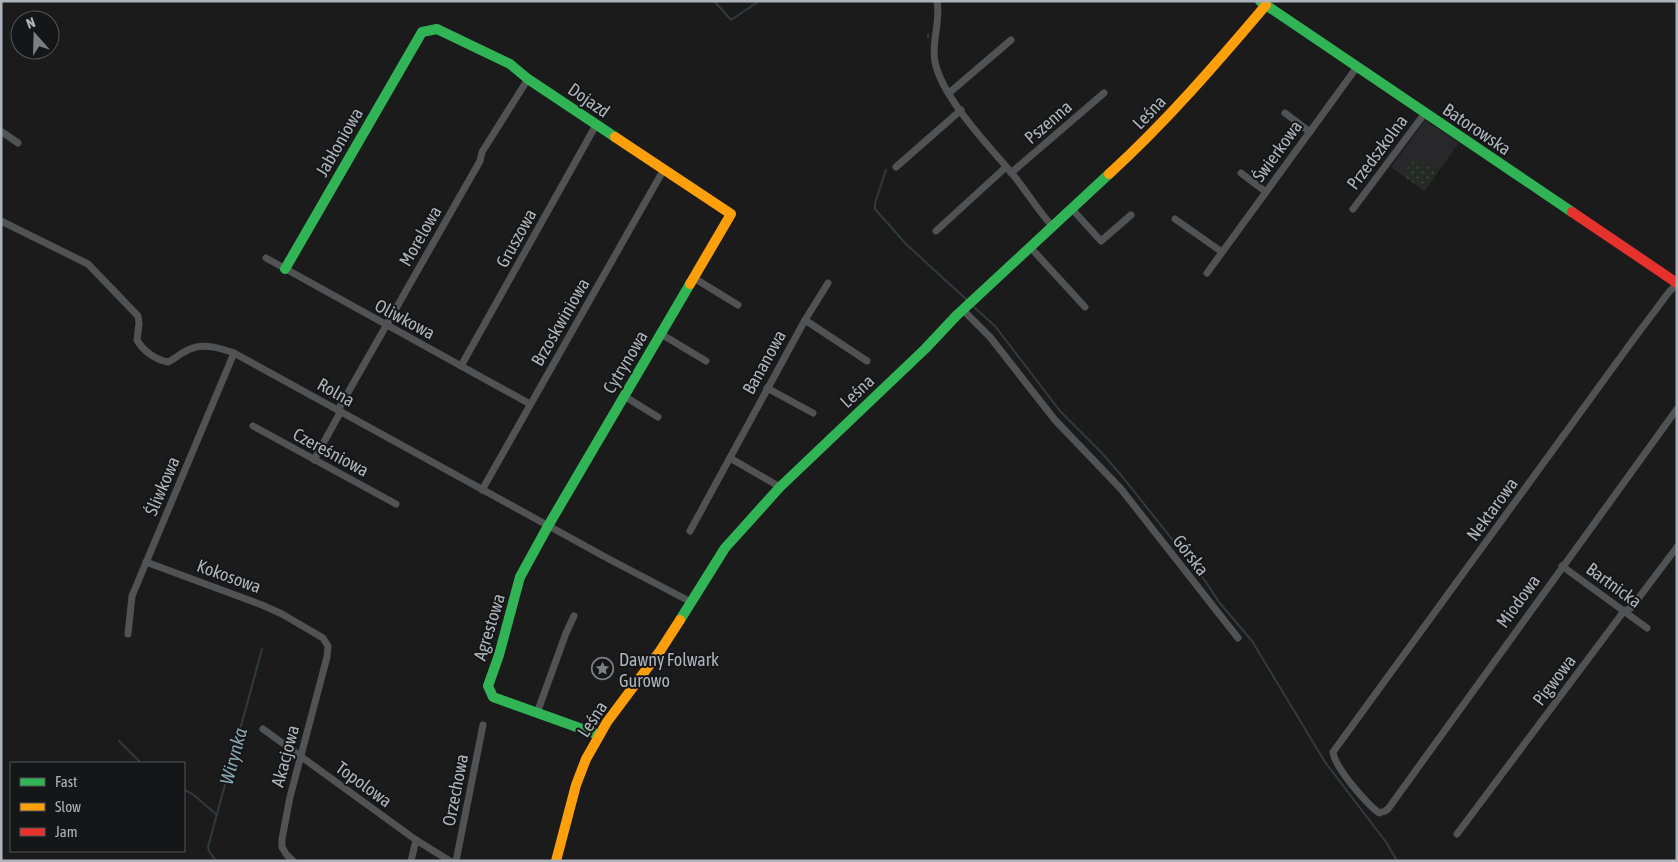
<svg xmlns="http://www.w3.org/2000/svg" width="1678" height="862" font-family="'Asap Condensed',sans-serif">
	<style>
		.built { fill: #28282a }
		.green { fill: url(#green-dots) }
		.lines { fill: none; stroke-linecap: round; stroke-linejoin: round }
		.stream { stroke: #313a3f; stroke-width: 2 }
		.street { stroke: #505254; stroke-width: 7 }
		.fast { stroke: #30b455; stroke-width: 10 }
		.slow { stroke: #ff9f0a; stroke-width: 10 }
		.jam { stroke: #e5322d; stroke-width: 10 }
		.labels { text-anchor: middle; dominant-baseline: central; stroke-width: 4; stroke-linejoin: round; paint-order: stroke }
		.street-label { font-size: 18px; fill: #aeb4bb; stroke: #151618 }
		.poi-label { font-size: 18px; fill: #aeb4bb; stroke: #151618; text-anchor: start }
		.water-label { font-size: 19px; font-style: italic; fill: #89a5b2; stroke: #151618 }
	</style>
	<defs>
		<pattern id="green-dots" width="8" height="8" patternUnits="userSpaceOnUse" patternTransform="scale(1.25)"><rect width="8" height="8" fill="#242a24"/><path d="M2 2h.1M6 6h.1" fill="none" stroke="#414642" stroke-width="1.8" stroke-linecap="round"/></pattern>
	</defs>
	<rect width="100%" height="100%" fill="#1b1b1c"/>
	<polygon class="built" points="1425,120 1459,143 1424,191 1391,167"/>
	<polygon class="green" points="1415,158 1437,174 1424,191 1402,175"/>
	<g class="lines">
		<g class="stream">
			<polyline points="714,1 731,20 759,1"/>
			<polyline points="928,37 928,34"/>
			<polyline points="886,170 875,203 875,209 906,244 967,300"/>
			<polyline points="974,307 995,326 1060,411 1102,453 1121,475 1206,582 1219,602 1252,641 1325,762 1386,842 1397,861"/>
			<polyline points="119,741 141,763"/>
			<polyline points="184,789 195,796 217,815"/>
			<polyline points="216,861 209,851 208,847 262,649"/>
		</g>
		<g class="street">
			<path d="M 937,1 C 941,21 931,42 935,62 C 942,97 987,144 1010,171 C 1025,189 1037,209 1052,226"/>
			<polyline points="949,93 1011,40"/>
			<polyline points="1285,113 1310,132"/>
			<polyline points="1,133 2,132 18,143"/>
			<polyline points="896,167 961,110"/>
			<polyline points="1011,173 1104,93"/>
			<polyline points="1241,173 1266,192"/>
			<polyline points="1071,208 1101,241 1131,215"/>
			<polyline points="1353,209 1425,113"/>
			<polyline points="1175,219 1222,252"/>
			<path d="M 1,221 L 88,264 L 138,316 L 139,323 L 137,340 C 143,351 156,360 168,362 C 176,358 182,352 190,349 C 204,343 220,348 234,353 L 607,558 L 691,602"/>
			<polyline points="936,231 1006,167"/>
			<polyline points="1030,247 1085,307"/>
			<polyline points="266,258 530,404"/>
			<polyline points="1207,273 1357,67"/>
			<polyline points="694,278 738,305"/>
			<path d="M 1677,284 L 1669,292 L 1633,340 L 1333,752 C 1335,768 1366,803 1379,813 L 1385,811 L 1388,809 L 1677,409"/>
			<polyline points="963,310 990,337 1055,420 1121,489 1238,638"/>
			<polyline points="805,320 867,361"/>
			<polyline points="661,334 706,361"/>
			<polyline points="461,366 596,125"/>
			<polyline points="767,388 813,413"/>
			<polyline points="624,396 658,417"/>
			<polyline points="338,410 480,161 482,152 528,79"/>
			<polyline points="253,426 396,504"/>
			<polyline points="730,458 780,487"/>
			<polyline points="314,460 341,411"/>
			<polyline points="482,490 664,169"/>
			<polyline points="690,531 805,320 828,283"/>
			<polyline points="146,562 262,605 282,614 323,638 328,646 327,657 290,797 282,839 282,847 286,854 293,861"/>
			<polyline points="1562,566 1647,628"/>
			<polyline points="128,634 132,596 234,353"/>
			<polyline points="537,713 566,633 574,616"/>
			<polyline points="263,729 416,840 450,861"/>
			<polyline points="1457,834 1624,611 1631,608 1677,547"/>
			<polyline points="411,861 416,840"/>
			<polyline points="456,861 483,725"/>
		</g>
		<g class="fast">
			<polyline points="1260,1 1572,212"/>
			<polyline points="285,269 422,32 437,29 510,64 528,79 615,137"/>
			<polyline points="680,620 725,548 780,487 925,349 956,316 1109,174"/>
			<polyline points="599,735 493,697 488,686 499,655 520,577 548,526 690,284"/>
		</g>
		<g class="slow">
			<polyline points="615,137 731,214 690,284"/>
			<path d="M 1109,174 C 1166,122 1216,64 1266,5"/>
			<polyline points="556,861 576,785 586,759 607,722 660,651 680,620"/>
		</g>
		<polyline class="jam" points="1572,212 1677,283"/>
	</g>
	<defs>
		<symbol id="sight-ring" viewBox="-11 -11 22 22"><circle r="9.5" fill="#151618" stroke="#7b7e83" stroke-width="1.5"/><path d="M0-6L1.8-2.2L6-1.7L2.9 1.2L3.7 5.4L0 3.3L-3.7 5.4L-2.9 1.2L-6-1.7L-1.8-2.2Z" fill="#7b7e83"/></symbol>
	</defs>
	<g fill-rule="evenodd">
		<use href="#sight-ring" x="590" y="656" width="25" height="25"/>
	</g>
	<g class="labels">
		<g class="street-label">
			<text transform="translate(589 100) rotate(35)">Dojazd</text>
			<text transform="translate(1149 112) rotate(-46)">Leśna</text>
			<text transform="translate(1048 122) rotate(-41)">Pszenna</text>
			<text transform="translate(1477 129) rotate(34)">Batorowska</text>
			<text transform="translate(339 142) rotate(-60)">Jabłoniowa</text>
			<text transform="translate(1277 151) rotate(-54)">Świerkowa</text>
			<text transform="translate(1377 152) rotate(-53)">Przedszkolna</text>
			<text transform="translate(420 236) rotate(-60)">Morelowa</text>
			<text transform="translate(516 238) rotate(-61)">Gruszowa</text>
			<text transform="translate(405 319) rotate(28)">Oliwkowa</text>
			<text transform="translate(560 322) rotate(-60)">Brzoskwiniowa</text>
			<text transform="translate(625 362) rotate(-59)">Cytrynowa</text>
			<text transform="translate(764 362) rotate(-61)">Bananowa</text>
			<text transform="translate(857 391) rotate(-43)">Leśna</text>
			<text transform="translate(336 392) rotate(29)">Rolna</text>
			<text transform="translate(331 452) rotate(28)">Czereśniowa</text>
			<text transform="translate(162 486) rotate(-67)">Śliwkowa</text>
			<text transform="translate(1492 509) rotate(-54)">Nektarowa</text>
			<text transform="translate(1191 555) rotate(52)">Górska</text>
			<text transform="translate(229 576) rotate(20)">Kokosowa</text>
			<text transform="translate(1614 585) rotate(36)">Bartnicka</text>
			<text transform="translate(1518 601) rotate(-54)">Miodowa</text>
			<text transform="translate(489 627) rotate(-73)">Agrestowa</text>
			<text transform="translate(1554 680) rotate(-53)">Pigwowa</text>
			<text transform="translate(592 719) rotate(-57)">Leśna</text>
			<text transform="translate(285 756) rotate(-75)">Akacjowa</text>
			<text transform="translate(364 784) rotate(36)">Topolowa</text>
			<text transform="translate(455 790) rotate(-79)">Orzechowa</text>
		</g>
		<g class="poi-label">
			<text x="619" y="659">Dawny Folwark<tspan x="619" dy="21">Gurowo</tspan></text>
		</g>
		<g class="water-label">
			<text transform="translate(233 756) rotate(-75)">Wirynka</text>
		</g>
	</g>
	<rect width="1678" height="862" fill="none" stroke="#aeb4bb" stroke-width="5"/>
	<rect x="10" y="762" width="175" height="90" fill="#151618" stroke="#525559"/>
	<rect x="20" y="778" width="25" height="8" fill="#30b455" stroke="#525559"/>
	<text x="55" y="787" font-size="15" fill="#aeb4bb">Fast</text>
	<rect x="20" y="803" width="25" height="8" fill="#ff9f0a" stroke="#525559"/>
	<text x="55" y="812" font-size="15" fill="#aeb4bb">Slow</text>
	<rect x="20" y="828" width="25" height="8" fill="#e5322d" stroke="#525559"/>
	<text x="55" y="837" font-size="15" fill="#aeb4bb">Jam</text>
	<g transform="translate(35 35) rotate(340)"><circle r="24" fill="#151618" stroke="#525559"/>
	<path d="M0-4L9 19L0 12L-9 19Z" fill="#7b7e83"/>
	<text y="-8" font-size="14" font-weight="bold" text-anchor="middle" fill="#aeb4bb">N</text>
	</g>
</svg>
